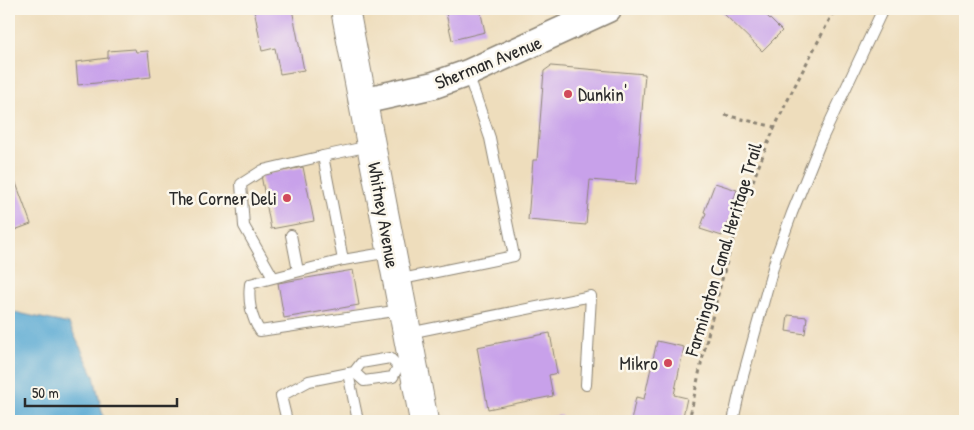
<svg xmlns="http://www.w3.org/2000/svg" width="974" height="430" font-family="'Patrick Hand',sans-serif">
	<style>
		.water { fill: #59a9d3; stroke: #426a7f }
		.building { fill: #c8a1ea }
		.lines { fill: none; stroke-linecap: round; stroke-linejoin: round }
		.service-casing { stroke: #8c8474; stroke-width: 12 }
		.secondary-casing { stroke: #8c8474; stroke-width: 29 }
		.trunk-casing { stroke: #8c8474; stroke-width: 30 }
		.path { stroke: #8c8474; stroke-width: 3; stroke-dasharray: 4 4; stroke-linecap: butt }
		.service { stroke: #fff; stroke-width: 10 }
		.secondary { stroke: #fff; stroke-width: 26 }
		.trunk { stroke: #fff; stroke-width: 28 }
		.poi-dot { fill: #d1495b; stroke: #fbf7ec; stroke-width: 2 }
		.labels { text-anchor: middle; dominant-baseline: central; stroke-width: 5; stroke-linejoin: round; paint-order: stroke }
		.street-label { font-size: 19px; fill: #2b2b2b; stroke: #fbf7ec }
		.poi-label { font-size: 19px; fill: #2b2b2b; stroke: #fbf7ec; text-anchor: end }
	</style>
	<rect width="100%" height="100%" fill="#fbf7ec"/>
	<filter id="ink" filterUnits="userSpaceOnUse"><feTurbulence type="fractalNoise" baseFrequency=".02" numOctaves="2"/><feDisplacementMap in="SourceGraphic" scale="10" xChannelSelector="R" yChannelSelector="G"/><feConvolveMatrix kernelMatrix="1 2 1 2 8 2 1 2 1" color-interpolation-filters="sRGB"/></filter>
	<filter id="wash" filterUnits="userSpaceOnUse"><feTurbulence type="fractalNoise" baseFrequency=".0096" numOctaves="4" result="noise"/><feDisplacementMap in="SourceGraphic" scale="20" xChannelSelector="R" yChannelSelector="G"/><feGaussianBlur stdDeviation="1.12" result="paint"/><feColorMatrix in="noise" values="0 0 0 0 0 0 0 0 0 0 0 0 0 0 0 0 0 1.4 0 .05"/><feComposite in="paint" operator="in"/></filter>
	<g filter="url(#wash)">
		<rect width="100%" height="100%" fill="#eeddbc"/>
		<polygon class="water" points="9,311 69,324 94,376 104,421 9,421"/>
		<g id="blocks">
			<g class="building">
				<polygon points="254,9 292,9 304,70 280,74 275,48 262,51"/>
				<polygon points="445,9 480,9 485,32 452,40"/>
				<polygon points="719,9 760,9 782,31 762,51"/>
				<polygon points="135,49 136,52 148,51 151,77 78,85 76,62 108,58 108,51"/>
				<polygon points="551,66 645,74 636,184 590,180 586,225 528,220 533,160 537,160 544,71"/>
				<polygon points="9,164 31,224 9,232"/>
				<polygon points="303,167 314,221 271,229 261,175"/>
				<polygon points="715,183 737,190 732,204 736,205 722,236 700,229 706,213 704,212"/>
				<polygon points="353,270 359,305 284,318 278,283"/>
				<polygon points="788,315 807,317 805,334 786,331"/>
				<polygon points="550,333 557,373 549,375 553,396 488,409 477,347"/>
				<polygon points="657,341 684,347 674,395 687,398 682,421 631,421 636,397 644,399"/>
				<polygon points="561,415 562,421 535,421 534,420"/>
			</g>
		</g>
	</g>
	<g filter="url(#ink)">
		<use href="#blocks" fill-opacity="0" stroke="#8c8474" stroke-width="1"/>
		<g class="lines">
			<defs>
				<g id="service">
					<polyline points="291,235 298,271"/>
					<path d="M 390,252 L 343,260 L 250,284 C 248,300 251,318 260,331 L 401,310"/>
					<polyline points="343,260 323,156 370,146"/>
					<polyline points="273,277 244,226 241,184 263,170 323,156"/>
					<polyline points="397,280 514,256 490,138 468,74"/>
					<polyline points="409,333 591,296 586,385"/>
					<polyline points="348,373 358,421"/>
					<polyline points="287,421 281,396 309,381 354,372 361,363 390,358 398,366 393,377 364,381 354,372"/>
					<polyline points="733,421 743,376 776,257 792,213 821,141 883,9"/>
				</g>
				<polyline id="secondary" points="362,101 434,85 468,73 608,9"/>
				<polyline id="trunk" points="345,9 424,421"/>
			</defs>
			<use href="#service" class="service-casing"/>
			<use href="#secondary" class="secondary-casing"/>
			<use href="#trunk" class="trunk-casing"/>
			<g class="path">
				<polyline points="725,115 775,127"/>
				<path d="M 689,421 C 709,324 734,218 775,127 C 793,87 815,48 835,9"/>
			</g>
			<use href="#service" class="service"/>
			<use href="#secondary" class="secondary"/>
			<use href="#trunk" class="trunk"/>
		</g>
	</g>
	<g class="poi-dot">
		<circle cx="568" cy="94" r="5"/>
		<circle cx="287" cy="198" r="5"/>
		<circle cx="668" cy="363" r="5"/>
	</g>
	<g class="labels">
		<g class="street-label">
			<text transform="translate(488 62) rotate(-22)">Sherman Avenue</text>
			<text transform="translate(384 215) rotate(80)">Whitney Avenue</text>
			<text transform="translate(723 249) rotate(-73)">Farmington Canal Heritage Trail</text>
		</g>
		<g class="poi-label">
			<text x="578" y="94" text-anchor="start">Dunkin'</text>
			<text x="277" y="198">The Corner Deli</text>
			<text x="658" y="363">Mikro</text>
		</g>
	</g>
	<rect width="974" height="430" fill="none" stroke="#fbf7ec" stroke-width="30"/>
	<path d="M25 398v8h152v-8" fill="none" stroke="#2b2b2b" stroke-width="2.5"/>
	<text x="32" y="398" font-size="15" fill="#2b2b2b" stroke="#fbf7ec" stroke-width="4" paint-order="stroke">50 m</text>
</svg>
